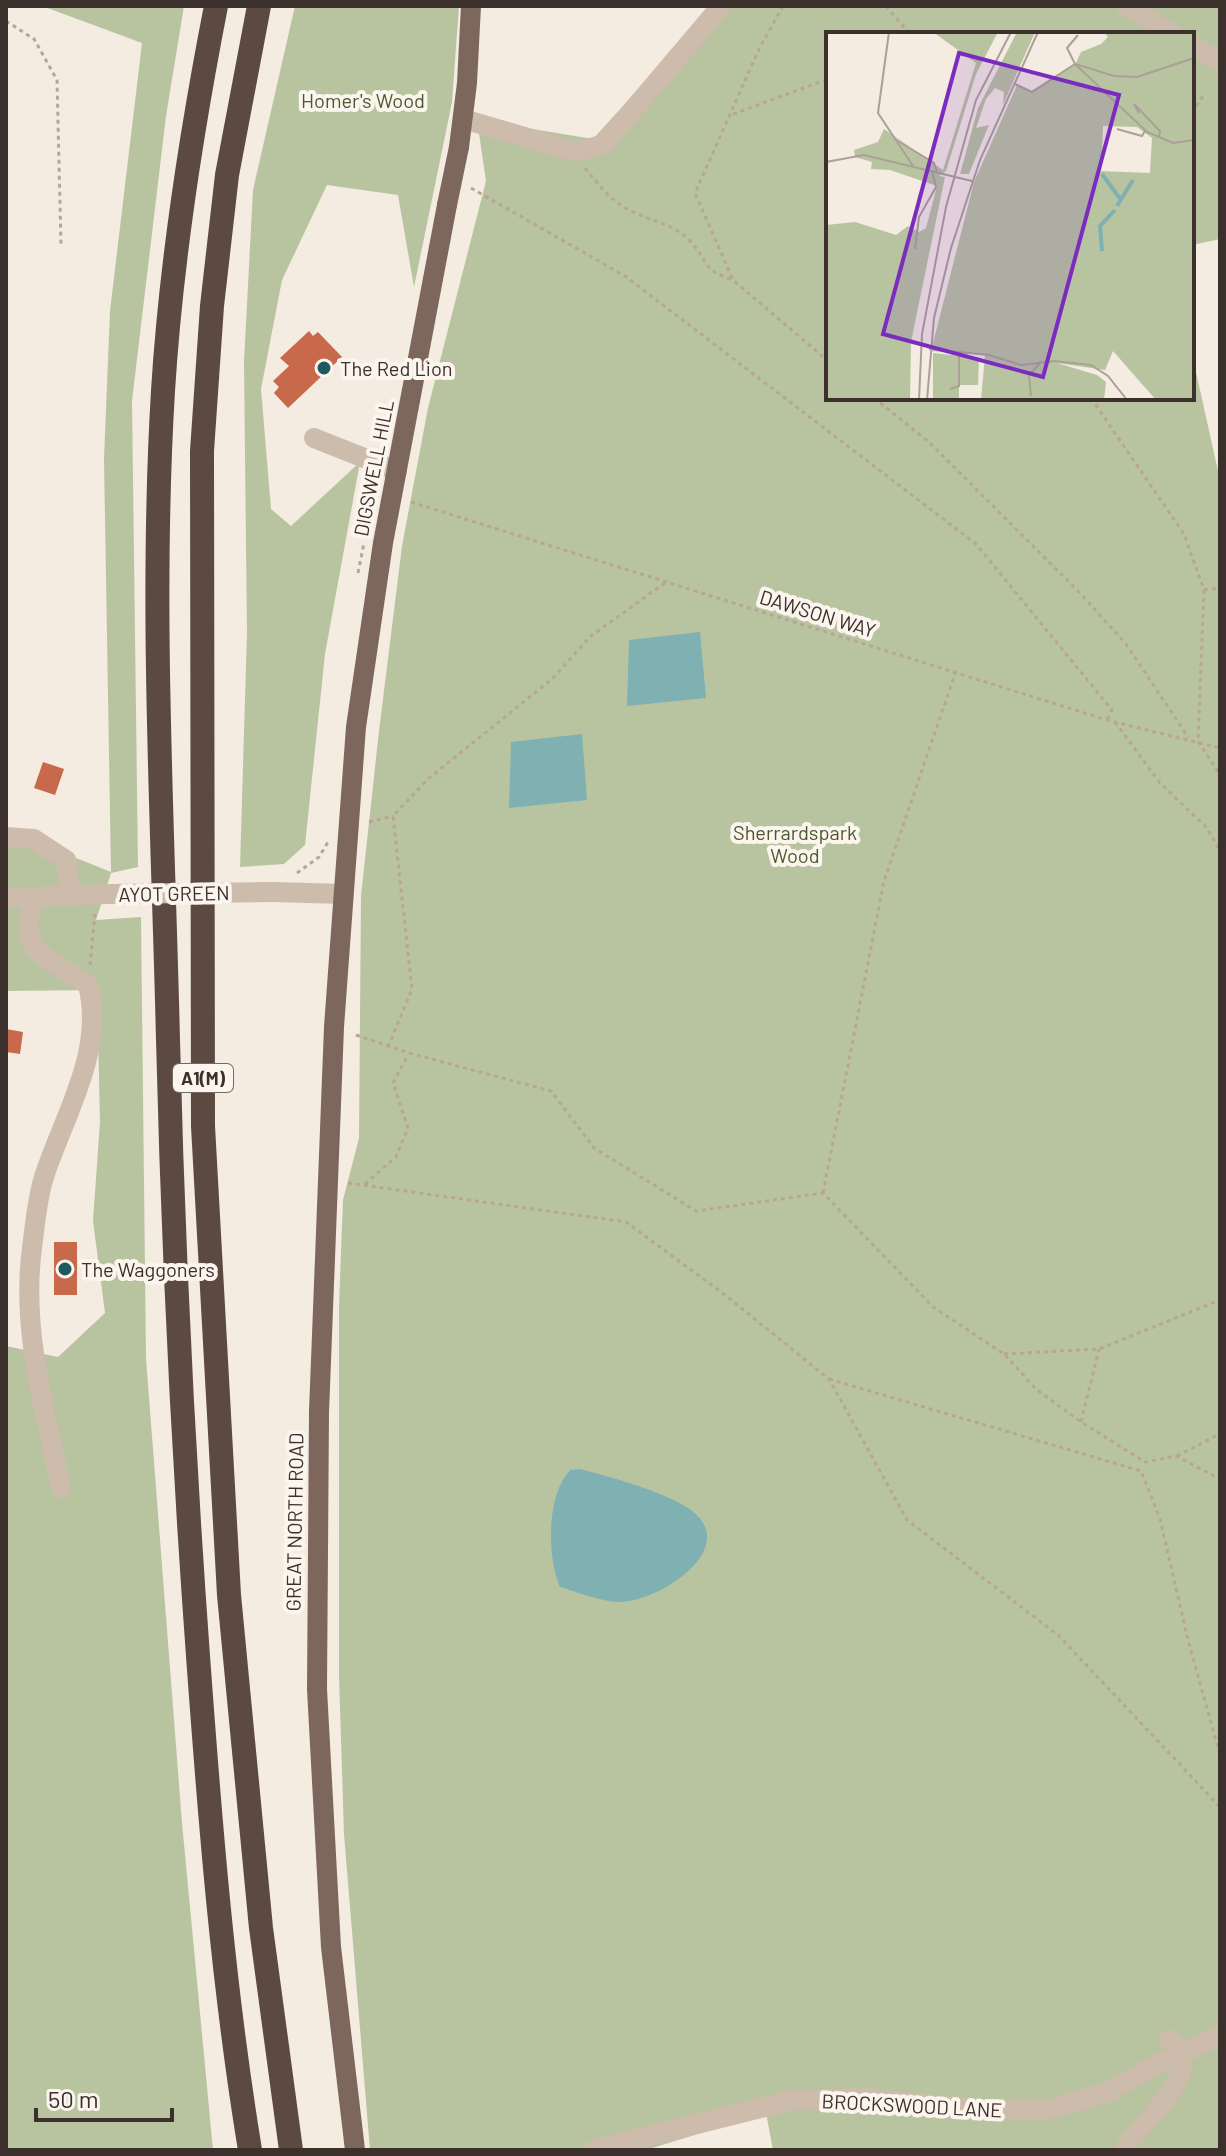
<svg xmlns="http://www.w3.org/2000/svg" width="1226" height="2156" font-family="Barlow,sans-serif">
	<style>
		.green { fill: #b8c4a0 }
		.water { fill: #7fb0b2 }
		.building { fill: #c8694b }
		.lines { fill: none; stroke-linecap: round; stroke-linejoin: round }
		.path { stroke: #b9a596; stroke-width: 3; stroke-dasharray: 4 4; stroke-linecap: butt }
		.minor { stroke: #cdbbac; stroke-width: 20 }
		.major { stroke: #7d675c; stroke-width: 20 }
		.highway { stroke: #5c4a42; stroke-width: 24 }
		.minor-bridge { stroke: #cdbbac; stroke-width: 20 }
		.major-bridge { stroke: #7d675c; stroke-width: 20 }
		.poi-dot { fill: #1f5a5e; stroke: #fbf5ee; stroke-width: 3 }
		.labels { text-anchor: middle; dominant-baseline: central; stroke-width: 8; stroke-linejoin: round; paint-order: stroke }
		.shield { fill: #fbf5ee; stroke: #756b66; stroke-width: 2 }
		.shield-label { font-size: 18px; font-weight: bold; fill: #3b302b }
		.park-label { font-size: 20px; fill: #4a5a2e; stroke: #fbf5ee }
		.poi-label { font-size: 20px; fill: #3b302b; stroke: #fbf5ee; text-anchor: start }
		.street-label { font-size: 20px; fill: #3b302b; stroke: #fbf5ee }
		.inset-river { fill: none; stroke: #7fb0b2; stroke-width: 4 }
		.inset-road { fill: none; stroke: #aaa098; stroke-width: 2 }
		.view { fill: #7b2cbf; fill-opacity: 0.15; stroke: #7b2cbf; stroke-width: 4 }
		.inset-edge { fill: none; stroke: #3b302b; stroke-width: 4 }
	</style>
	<rect width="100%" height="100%" fill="#f4ebe1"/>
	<g class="green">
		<polygon points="42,6 184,6 166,116 132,401 138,867 111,873 96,920 141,917 146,1359 182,1823 213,2150 6,2150 6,1346 58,1357 105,1313 93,1221 100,1122 97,990 6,991 6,830 111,872 104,459 110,311 142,43"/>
		<polygon points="295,6 459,6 452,102 414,287 398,195 327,185 282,280 261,389 271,509 291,526 360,462 325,654 305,845 284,864 240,867 247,633 244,362 253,190"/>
		<polygon points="714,6 1220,6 1220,239 1192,245 1192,34 828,34 828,398 1192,398 1192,354 1220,480 1220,2150 773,2150 766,2113 646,2150 370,2150 344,1834 339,1675 339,1306 343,1200 359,1138 361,896 379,731 402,546 428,408 486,181 477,120 593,139"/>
	</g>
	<g class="water">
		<polygon points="700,632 706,698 627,706 629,640"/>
		<polygon points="582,734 587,800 509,808 511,742"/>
		<path d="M 580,1469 C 611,1477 666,1492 691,1510 C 742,1548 659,1602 620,1602 C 601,1602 578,1592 560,1587 C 547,1557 546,1496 570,1470 Z"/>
	</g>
	<g class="building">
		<polygon points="309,331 313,336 318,332 342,357 288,408 274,393 279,387 273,381 289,366 280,358"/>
		<polygon points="43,762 64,769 55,795 34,788"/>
		<polygon points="6,1029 23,1032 20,1054 6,1052"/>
		<rect x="54" y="1242" width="23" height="53"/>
	</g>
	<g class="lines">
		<g class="path">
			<polyline points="783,6 759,49 695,193 733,280 828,361"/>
			<polyline points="886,6 910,34"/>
			<polyline points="6,21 34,39 57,80 61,245"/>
			<polyline points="1192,113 1204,94"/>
			<polyline points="733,114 828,79"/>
			<path d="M 585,168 C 598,184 610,200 629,210 C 650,221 672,223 689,240 C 710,262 700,269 733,280"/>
			<polyline points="471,188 625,276 976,544 1112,710 1107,720"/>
			<polyline points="874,398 929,442 1080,593 1126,644 1188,737"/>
			<polyline points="1091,398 1184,534 1204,590 1198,741 1220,775"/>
			<polyline points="411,502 1107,720 1220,748"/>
			<polyline points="358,573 364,543"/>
			<polyline points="1204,590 1220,588"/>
			<polyline points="1115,722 1160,783 1207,828 1220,851"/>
			<polyline points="369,822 393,816"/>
			<polyline points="297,873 319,857 328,842"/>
			<polyline points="90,965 95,914"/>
			<polyline points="356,1035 409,1053 551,1091 594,1148 696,1211 823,1193 933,1307 1004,1354 1037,1390 1081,1422 1145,1462 1176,1456 1220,1479"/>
			<polyline points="388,1047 412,989 393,816 429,778 551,680 591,636 669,580"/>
			<polyline points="348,1183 626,1222 725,1295 829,1379 907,1520 1058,1635 1220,1807"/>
			<polyline points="365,1184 396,1157 408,1128 393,1083 408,1055"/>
			<polyline points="823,1193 884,881 956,671"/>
			<polyline points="1004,1354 1099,1349 1220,1300"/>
			<polyline points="829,1379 1141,1471 1160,1519 1188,1640 1220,1755"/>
			<polyline points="1081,1422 1099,1349"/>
			<polyline points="1177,1456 1220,1434"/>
		</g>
		<g class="minor">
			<polyline points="1126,6 1173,34"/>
			<polyline points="1192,45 1220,62"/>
			<polyline points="463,119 576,152 604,144 721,6"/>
			<polyline points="314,438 397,471"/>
			<polyline points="6,837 34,839 66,860 71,896"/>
			<polyline points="274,892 343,894"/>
			<polyline points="6,898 109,894"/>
			<path d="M 33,898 C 17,957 48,956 88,985 C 105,1052 64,1115 44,1177 C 37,1199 35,1225 32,1248 C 21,1330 45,1409 61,1488"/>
			<polyline points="593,2150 793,2100 862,2098 975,2109 1045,2110 1107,2093 1163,2061 1220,2036"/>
			<path d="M 1124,2150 C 1139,2120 1210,2074 1169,2039"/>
		</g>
		<g class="major">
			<polyline points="459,147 467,83 471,6"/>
			<polyline points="355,2150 331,1947 317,1689 319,1412 334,1027 356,727 383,543 447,205"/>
		</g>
		<g class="highway">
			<path d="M 216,6 C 191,134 171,261 163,391 C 150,606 163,825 168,1040 C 173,1246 183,1450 198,1656 C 210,1821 223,1986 250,2150"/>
			<polyline points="259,6 227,175 212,306 202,451 203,1126 229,1595 261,1928 291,2150"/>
		</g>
		<polyline class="minor-bridge" points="109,894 274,892"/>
		<polyline class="major-bridge" points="447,205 459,147"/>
	</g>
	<g class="poi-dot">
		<circle cx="324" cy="368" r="8"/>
		<circle cx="65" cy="1269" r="8"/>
	</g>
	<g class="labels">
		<rect class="shield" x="173" y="1064" width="60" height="28" rx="6"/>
		<g class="shield-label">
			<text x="203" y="1078">A1(M)</text>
		</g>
		<g class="park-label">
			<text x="363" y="100">Homer's Wood</text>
			<text x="795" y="832">Sherrardspark<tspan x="795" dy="23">Wood</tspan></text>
		</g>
		<g class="poi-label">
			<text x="340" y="368">The Red Lion</text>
			<text x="81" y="1269">The Waggoners</text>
		</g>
		<g class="street-label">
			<text transform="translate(373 468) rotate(-79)">DIGSWELL HILL</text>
			<text transform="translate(818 613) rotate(17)">DAWSON WAY</text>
			<text transform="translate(174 893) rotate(-1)">AYOT GREEN</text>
			<text transform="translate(294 1522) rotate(-89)">GREAT NORTH ROAD</text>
			<text transform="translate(912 2105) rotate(3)">BROCKSWOOD LANE</text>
		</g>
	</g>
	<g transform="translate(826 32)">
		<rect width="368" height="368" fill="#f4ebe1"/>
		<path d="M 107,0 L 172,0 L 150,42 L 120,139 L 113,144 L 119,145 L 85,310 L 84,368 L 0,368 L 0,193 L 29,190 L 70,203 L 82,194 L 93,200 L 100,196 L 111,154 L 64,138 L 45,137 L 46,130 L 29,125 L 28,118 L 52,110 L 58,97 L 117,138 L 150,31 ZM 191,0 L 209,0 L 177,73 L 178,60 L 169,56 L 160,67 L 150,96 L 163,93 L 143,142 L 134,142 L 152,76 ZM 278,0 L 368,0 L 368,368 L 330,368 L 287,319 L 279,338 L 231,331 L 271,343 L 280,350 L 278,368 L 155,368 L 159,323 L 105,319 L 148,150 L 191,53 L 205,59 L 250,31 L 255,20 L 275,12 L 282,5 ZM 277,94 L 311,95 L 326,106 L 324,141 L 275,139 ZM 107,321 L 153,326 L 152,353 L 133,353 L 133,368 L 107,368 Z" fill="#b8c4a0" fill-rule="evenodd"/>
		<path class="inset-river" d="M 276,142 L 295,168M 291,174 L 307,148M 276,219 L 274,194 L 289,178"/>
		<path class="inset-road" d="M 63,0 L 52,81 L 87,134M 252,3 L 241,16 L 249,32 L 288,44 L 311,45 L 368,26M 189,52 L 206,60 L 249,32 L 321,100 L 347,111 L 368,108M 313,81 L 308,72 L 334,99 L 333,106M 291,97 L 316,104 L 319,99M 72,109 L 108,131 L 111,140M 0,130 L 38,123 L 146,149M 89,217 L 93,185 L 110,155 L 106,139M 103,317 L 163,323 L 195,333 L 228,329 L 265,333 L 282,344 L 301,368M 124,357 L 133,354 L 133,322M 205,364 L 203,343 L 215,330M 93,368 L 96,302 L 120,175 L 150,68 L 185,0M 101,368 L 108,286 L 125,216 L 154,128 L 212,0"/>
		<path class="view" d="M 133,21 L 293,63 L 217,345 L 57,302 Z"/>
		<rect width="368" height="368" class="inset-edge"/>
	</g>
	<rect width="1226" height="2156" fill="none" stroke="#3b302b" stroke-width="16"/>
	<path d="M36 2108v12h136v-12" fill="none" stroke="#3b302b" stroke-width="4"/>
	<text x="48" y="2108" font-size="24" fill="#3b302b" stroke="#fbf5ee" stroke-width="6" paint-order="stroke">50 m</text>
</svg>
